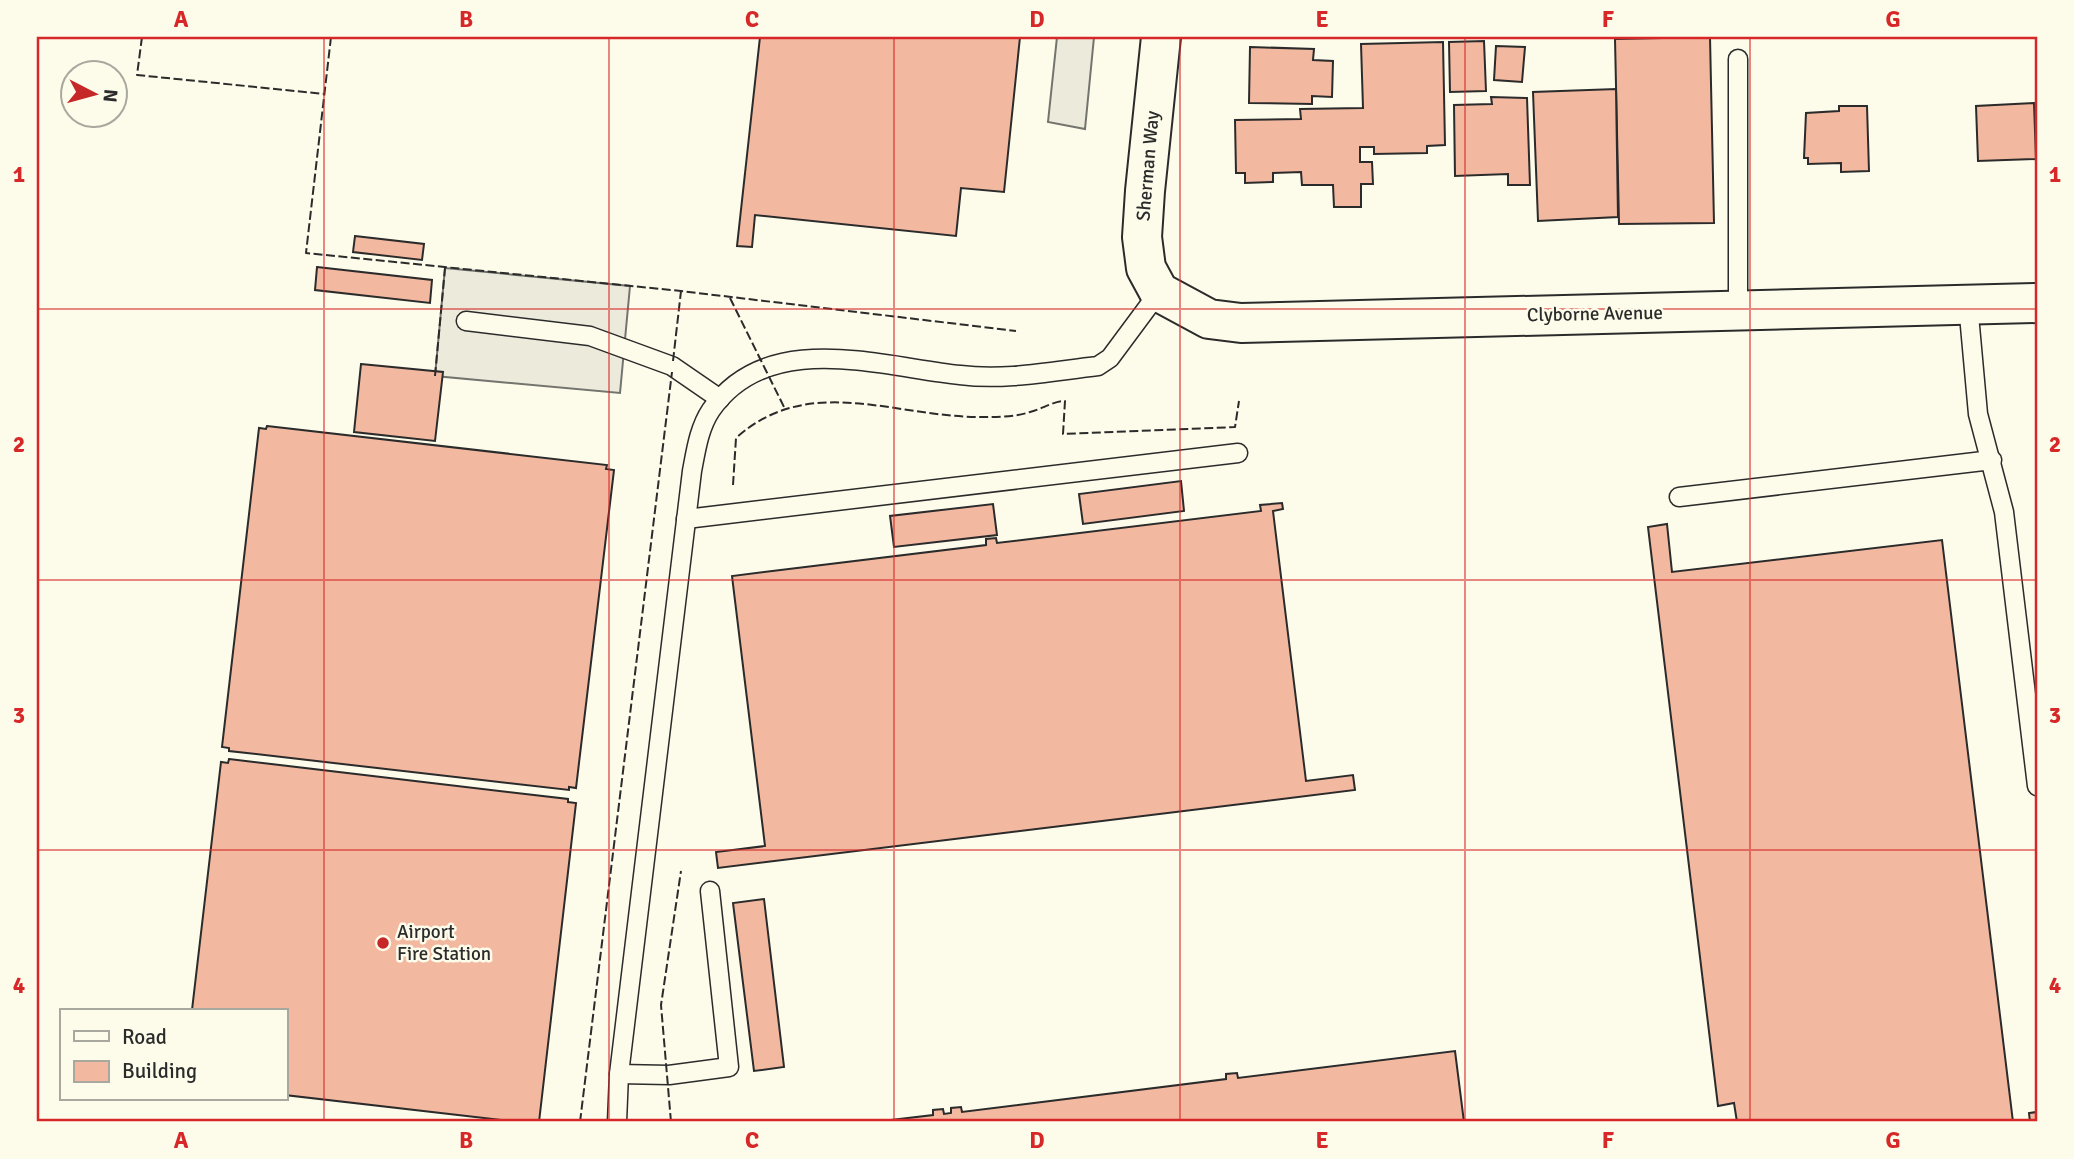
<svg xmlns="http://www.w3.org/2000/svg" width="2074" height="1159" font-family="Signika,sans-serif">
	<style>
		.parking { fill: #eceadb; stroke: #74746e; stroke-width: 2 }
		.building { fill: #f2b8a0; stroke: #2b2b2b; stroke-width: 2 }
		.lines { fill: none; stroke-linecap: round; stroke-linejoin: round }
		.lane-casing { stroke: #2b2b2b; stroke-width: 21 }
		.primary-casing { stroke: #2b2b2b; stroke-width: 42 }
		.lane { stroke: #fdfbea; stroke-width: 18 }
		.primary { stroke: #fdfbea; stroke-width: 38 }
		.fence { stroke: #2b2b2b; stroke-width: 2; stroke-dasharray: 9 3.5; stroke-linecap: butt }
		.grid { fill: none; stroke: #d62828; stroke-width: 2; stroke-opacity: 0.55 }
		.poi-dot { fill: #c62828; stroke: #fdfbea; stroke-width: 2.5 }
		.labels { text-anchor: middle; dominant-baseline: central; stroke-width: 5; stroke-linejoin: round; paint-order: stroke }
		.street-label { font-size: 19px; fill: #2b2b2b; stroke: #fdfbea }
		.poi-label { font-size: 19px; fill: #2b2b2b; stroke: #fdfbea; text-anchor: start }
		.neatline { fill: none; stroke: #d62828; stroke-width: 2.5 }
		.grid-label { font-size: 23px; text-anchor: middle; font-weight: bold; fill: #d62828 }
	</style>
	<rect width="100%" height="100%" fill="#fdfbea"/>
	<g class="parking">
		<polygon points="1057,37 1094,37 1085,129 1048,122"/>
		<polygon points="445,268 630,286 620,393 435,376"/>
	</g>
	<g class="building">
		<polygon points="760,37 1020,37 1004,192 961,188 956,236 755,215 752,247 737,246"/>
		<polygon points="1710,37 1714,223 1619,224 1615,39"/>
		<polygon points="1484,41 1486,91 1450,92 1449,42"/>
		<polygon points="1443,42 1445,145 1427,146 1427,153 1374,154 1374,147 1360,147 1360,162 1372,162 1373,184 1361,184 1361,207 1334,207 1333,185 1302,185 1301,172 1273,173 1273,182 1245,183 1245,173 1236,173 1235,120 1301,119 1300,109 1363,108 1361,44"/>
		<polygon points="1496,46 1525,47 1522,82 1494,80"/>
		<polygon points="1250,47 1314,49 1313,60 1333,61 1332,97 1312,96 1312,104 1249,103"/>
		<polygon points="1616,89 1618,217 1538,221 1533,92"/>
		<polygon points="1491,97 1527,98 1530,185 1508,185 1508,174 1455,176 1454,105 1492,104"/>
		<polygon points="2034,103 2036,159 1978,161 1976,106"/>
		<polygon points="1839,106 1867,106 1869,171 1841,172 1841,163 1808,164 1808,158 1804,158 1806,113 1839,111"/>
		<polygon points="355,236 424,244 422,260 353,252"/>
		<polygon points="317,267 432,280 430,303 315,290"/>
		<polygon points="361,364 443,372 435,441 354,432"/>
		<polygon points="267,426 607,465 606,469 614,470 576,788 569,787 569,790 229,751 229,748 222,747 259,428 266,429"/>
		<polygon points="1181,481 1184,511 1083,524 1079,494"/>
		<polygon points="1282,503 1283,509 1273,511 1306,781 1353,775 1355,790 718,868 716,852 765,846 732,576 986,545 986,539 996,538 997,543 1261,511 1260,505"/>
		<polygon points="993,504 997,535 894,547 890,516"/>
		<polygon points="1667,524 1672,572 1942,540 2013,1122 1737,1122 1734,1103 1718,1106 1648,527"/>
		<polygon points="229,759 568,799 568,802 576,803 539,1122 518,1122 285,1095 285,1010 192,1010 221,762 228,763"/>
		<polygon points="764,899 784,1067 754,1071 733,903"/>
		<polygon points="1455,1051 1464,1122 874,1122 933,1115 933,1110 943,1109 944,1114 951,1113 951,1108 961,1107 962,1112 1226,1079 1226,1074 1237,1073 1238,1078"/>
		<polygon points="2037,1112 2037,1122 2030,1122 2029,1113"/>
	</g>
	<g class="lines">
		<defs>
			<g id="lane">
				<polyline points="1738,59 1738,311"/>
				<polyline points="1968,304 1978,414 2004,512 2037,786"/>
				<polyline points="466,321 590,336 672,366 720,399"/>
				<polyline points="1679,497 1992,460"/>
				<polyline points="686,519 1238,453"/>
				<polyline points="619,1074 669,1075 729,1067 710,891"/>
				<path d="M 617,1122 L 619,1074 L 692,471 C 696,450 699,428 711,410 C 768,328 881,367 960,375 C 1006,381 1053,371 1098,366 L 1110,358 L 1159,292"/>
			</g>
			<polyline id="primary" points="1161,37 1145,191 1142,237 1146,268 1159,292 1209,319 1241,323 2037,303"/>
		</defs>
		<use href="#lane" class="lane-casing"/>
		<use href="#primary" class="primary-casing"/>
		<use href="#lane" class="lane"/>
		<use href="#primary" class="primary"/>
		<g class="fence">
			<polyline points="142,37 137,75 325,94"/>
			<polyline points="331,37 306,253 681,291 1016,331"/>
			<polyline points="730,298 785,409"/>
			<polyline points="673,361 681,291"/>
			<polyline points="435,376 445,268"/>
			<path d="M 733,485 L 736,438 C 809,372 897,418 982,417 C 998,417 1015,417 1030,412 C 1042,409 1054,401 1065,401 L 1063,434 L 1235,427 L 1239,401"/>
			<polyline points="580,1122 672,372"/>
			<polyline points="671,1122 661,1005 681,871"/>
		</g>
	</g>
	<path class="grid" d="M 324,37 L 324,1122M 609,37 L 609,1122M 894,37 L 894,1122M 1180,37 L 1180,1122M 1465,37 L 1465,1122M 1750,37 L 1750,1122M 37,309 L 2037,309M 37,580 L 2037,580M 37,850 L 2037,850"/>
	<circle class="poi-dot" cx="383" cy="943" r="7"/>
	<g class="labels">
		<g class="street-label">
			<text transform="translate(1148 166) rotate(-85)">Sherman Way</text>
			<text transform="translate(1595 314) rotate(-1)">Clyborne Avenue</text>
		</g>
		<g class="poi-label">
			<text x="397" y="932">Airport<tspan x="397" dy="22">Fire Station</tspan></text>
		</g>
	</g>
	<rect width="2074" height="1159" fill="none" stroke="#fdfbea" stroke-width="77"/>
	<rect x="60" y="1009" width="228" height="91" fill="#fdfbea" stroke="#a9a89e" stroke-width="2"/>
	<rect x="74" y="1031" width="35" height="10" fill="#fdfbea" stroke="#a9a89e" stroke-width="2"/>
	<text x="122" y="1044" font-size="21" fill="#2b2b2b">Road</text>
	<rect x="74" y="1061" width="35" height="21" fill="#f2b8a0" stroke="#a9a89e" stroke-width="2"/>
	<text x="122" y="1078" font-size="21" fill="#2b2b2b">Building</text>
	<g transform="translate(94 94) rotate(96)"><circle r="33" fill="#fdfbea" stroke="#a9a89e" stroke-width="2"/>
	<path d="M0-5L12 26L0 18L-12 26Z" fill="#c62828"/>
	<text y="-10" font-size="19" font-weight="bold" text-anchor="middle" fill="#2b2b2b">N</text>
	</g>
	<rect x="38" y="38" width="1998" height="1082" class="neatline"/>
	<g class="grid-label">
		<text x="181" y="27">A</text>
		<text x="466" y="27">B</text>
		<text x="752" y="27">C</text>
		<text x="1037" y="27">D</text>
		<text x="1322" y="27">E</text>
		<text x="1608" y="27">F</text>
		<text x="1893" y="27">G</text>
		<text x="19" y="182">1</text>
		<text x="2055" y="182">1</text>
		<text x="19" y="452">2</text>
		<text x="2055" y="452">2</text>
		<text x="19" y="723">3</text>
		<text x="2055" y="723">3</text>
		<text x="19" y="993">4</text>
		<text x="2055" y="993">4</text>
		<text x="181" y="1148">A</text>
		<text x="466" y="1148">B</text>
		<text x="752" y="1148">C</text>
		<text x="1037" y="1148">D</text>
		<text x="1322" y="1148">E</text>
		<text x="1608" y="1148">F</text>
		<text x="1893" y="1148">G</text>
	</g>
</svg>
